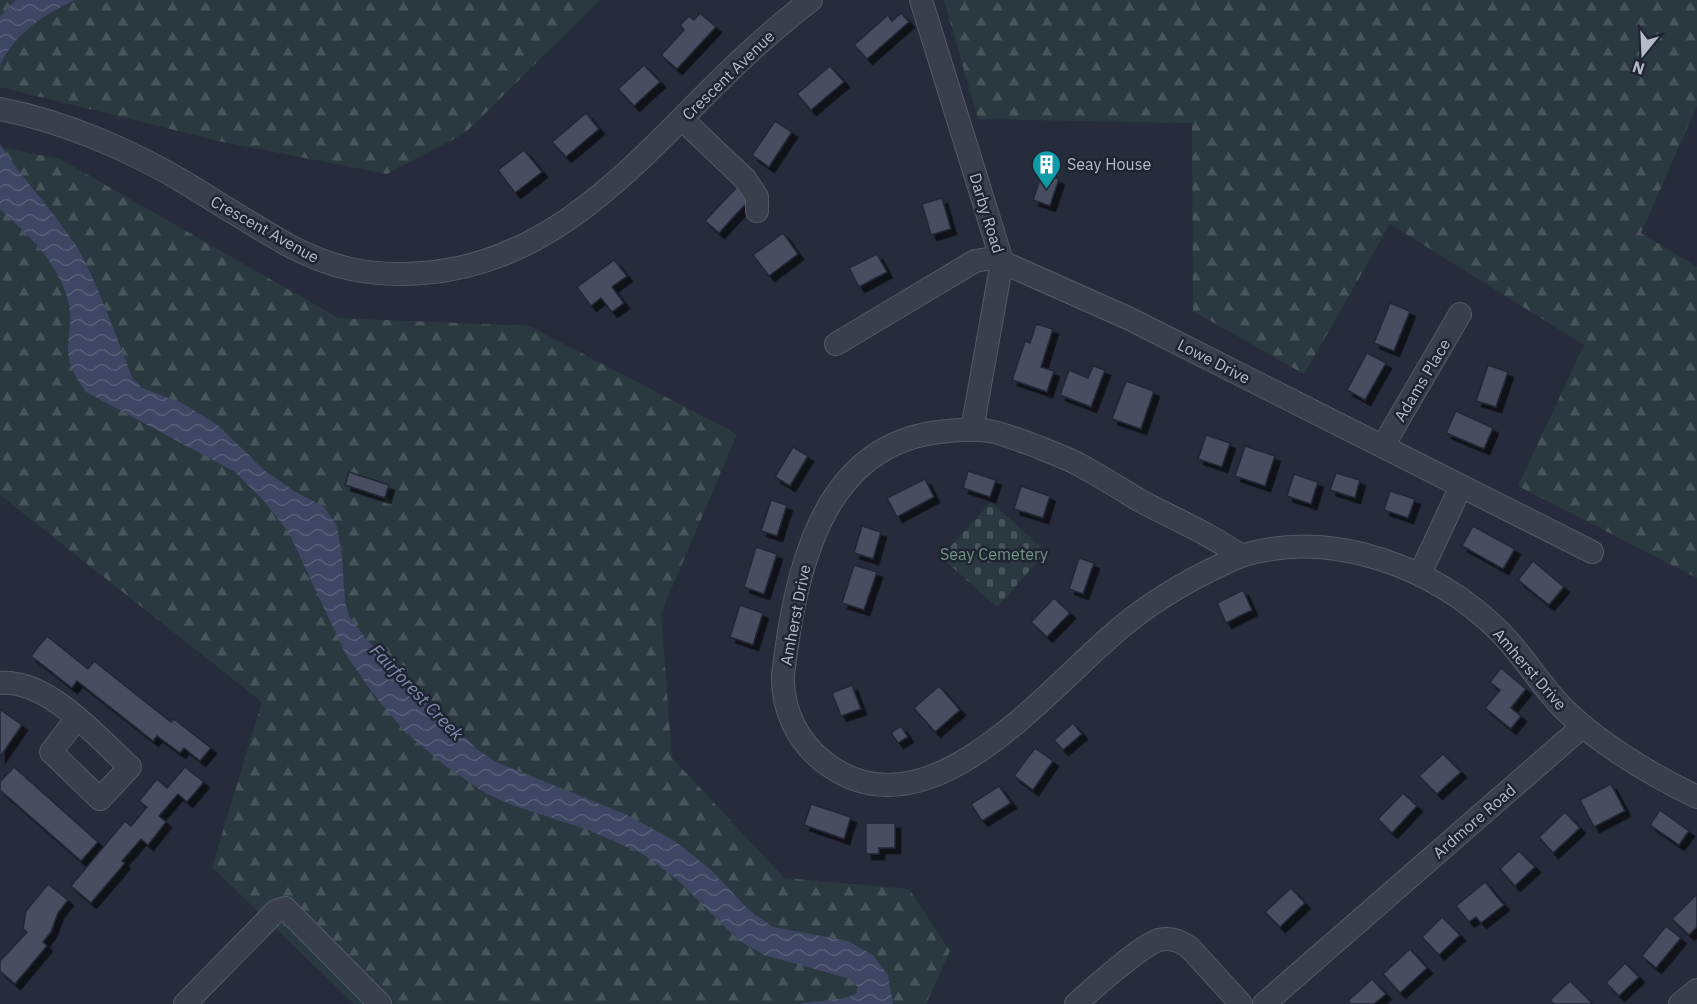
<svg xmlns="http://www.w3.org/2000/svg" width="1697" height="1004" font-family="'IBM Plex Sans',sans-serif">
	<style>
		.forest { fill: url(#forest-firs) }
		.cemetery { fill: url(#cemetery-stones) }
		.water { fill: url(#water-waves) }
		.building { fill: #484d61; stroke: #212634; stroke-width: 1.5; filter: url(#shadow) }
		.lines { fill: none; stroke-linecap: round; stroke-linejoin: round }
		.minor-casing { stroke: #555a68; stroke-width: 24 }
		.minor { stroke: #3a3f4d; stroke-width: 22 }
		.labels { text-anchor: middle; dominant-baseline: central; stroke-width: 5; stroke-linejoin: round; paint-order: stroke }
		.street-label { font-size: 16px; fill: #b7bac8; stroke: #1f2432 }
		.poi-label { font-size: 16px; fill: #b7bac8; stroke: #1f2432; text-anchor: start }
		.park-label { font-size: 16px; fill: #709780; stroke: #1f2432 }
		.water-label { font-size: 18px; font-style: italic; fill: #818bad; stroke: #1f2432 }
	</style>
	<defs>
		<pattern id="forest-firs" width="22" height="20" patternUnits="userSpaceOnUse" patternTransform="scale(1.5)"><rect width="22" height="20" fill="#2a393f"/><path d="M5 1l3.5 6h-7zM16 11l3.5 6h-7z" fill="#475459"/></pattern>
		<pattern id="cemetery-stones" width="16" height="16" patternUnits="userSpaceOnUse" patternTransform="scale(1.5)"><rect width="16" height="16" fill="#2a393f"/><path d="M2 7V4a2 2 0 0 1 4 0v3zM10 15v-3a2 2 0 0 1 4 0v3z" fill="#475459"/></pattern>
		<pattern id="water-waves" width="16" height="10" patternUnits="userSpaceOnUse" patternTransform="scale(1.5)"><rect width="16" height="10" fill="#3e4664"/><path d="M0 5q4-4 8 0t8 0" fill="none" stroke="#585f79"/></pattern>
		<filter id="shadow"><feDropShadow dx="5.5" dy="5.5" stdDeviation="0" flood-color="#0009"/></filter>
	</defs>
	<rect width="100%" height="100%" fill="#272c3d"/>
	<g class="forest">
		<polygon points="0,0 600,0 465,133 387,174 223,142 0,87"/>
		<polygon points="944,0 1697,0 1697,106 1641,233 1697,267 1697,578 1518,486 1584,345 1390,224 1304,374 1193,311 1192,123 978,119"/>
		<polygon points="0,147 60,159 338,318 529,326 737,434 661,613 672,758 784,878 909,889 950,951 926,1004 354,1004 212,867 262,702 0,495"/>
	</g>
	<polygon class="cemetery" points="991,502 1046,552 997,607 941,557"/>
	<g class="water">
		<path d="M 16,0 L 75,0 C 45,14 13,34 0,66 L 0,16 Z"/>
		<path d="M 0,144 C 25,184 63,220 84,260 C 103,297 117,340 133,379 L 142,388 L 182,403 L 219,426 L 264,470 L 294,491 L 324,507 L 337,526 L 342,556 L 345,602 L 349,616 L 367,640 L 478,750 L 496,762 L 625,814 L 676,842 L 711,870 L 749,910 L 773,927 L 848,941 L 873,955 L 888,975 L 893,1004 L 798,1004 L 845,998 L 856,994 L 858,987 L 847,978 L 764,955 L 738,940 L 678,880 L 641,853 L 588,830 L 512,805 L 485,793 L 448,768 L 405,732 L 371,691 L 345,653 L 289,533 L 264,501 L 235,472 L 86,392 C 76,378 67,364 68,346 C 69,332 72,318 69,304 C 58,261 31,238 0,209 Z"/>
	</g>
	<g class="building">
		<polygon points="700,13 716,27 677,69 661,55 684,30 680,25 689,16 694,20"/>
		<polygon points="901,13 909,22 867,59 854,45 888,15 892,21"/>
		<polygon points="644,65 660,82 634,106 618,89"/>
		<polygon points="830,66 844,82 811,110 797,94"/>
		<polygon points="586,113 599,129 566,157 552,142"/>
		<polygon points="775,121 792,132 769,167 752,155"/>
		<polygon points="524,150 542,172 515,193 498,170"/>
		<polygon points="1042,173 1059,179 1050,206 1033,200"/>
		<polygon points="738,186 751,198 719,233 705,221"/>
		<polygon points="942,198 951,229 931,235 922,204"/>
		<polygon points="783,233 798,254 769,276 753,255"/>
		<polygon points="877,254 887,272 859,287 849,268"/>
		<polygon points="614,260 627,276 612,287 624,303 612,312 601,298 591,306 577,287"/>
		<polygon points="1390,303 1410,311 1394,351 1374,343"/>
		<polygon points="1036,324 1053,329 1041,367 1054,371 1047,392 1012,380 1025,341 1030,343"/>
		<polygon points="1367,353 1386,363 1365,400 1347,390"/>
		<polygon points="1488,365 1508,372 1496,407 1476,401"/>
		<polygon points="1093,366 1105,370 1091,407 1060,395 1069,370 1088,378"/>
		<polygon points="1126,381 1154,391 1141,429 1112,419"/>
		<polygon points="1456,411 1493,428 1484,449 1446,433"/>
		<polygon points="1206,435 1230,443 1222,467 1198,459"/>
		<polygon points="1245,446 1275,456 1265,486 1235,476"/>
		<polygon points="793,447 808,456 790,486 775,477"/>
		<polygon points="968,471 996,480 990,497 963,488"/>
		<polygon points="349,472 389,485 385,498 345,485"/>
		<polygon points="1336,473 1360,480 1355,498 1330,490"/>
		<polygon points="1294,474 1318,482 1311,504 1287,496"/>
		<polygon points="925,479 934,497 897,517 887,498"/>
		<polygon points="1021,486 1050,496 1043,518 1014,509"/>
		<polygon points="1390,491 1415,499 1408,518 1384,510"/>
		<polygon points="771,500 787,505 777,536 761,531"/>
		<polygon points="862,526 881,532 873,559 854,553"/>
		<polygon points="1473,526 1515,549 1503,569 1462,546"/>
		<polygon points="756,547 777,554 764,594 744,587"/>
		<polygon points="1079,558 1094,563 1083,594 1069,589"/>
		<polygon points="1533,561 1564,587 1549,605 1518,580"/>
		<polygon points="854,565 877,572 864,610 842,603"/>
		<polygon points="1243,590 1252,610 1226,623 1217,603"/>
		<polygon points="1054,598 1070,613 1047,637 1031,622"/>
		<polygon points="740,605 763,613 753,645 730,637"/>
		<polygon points="47,636 88,669 94,661 171,722 174,719 211,748 200,761 184,748 180,753 157,736 153,741 77,681 72,688 31,656"/>
		<polygon points="1501,668 1526,689 1511,708 1521,716 1511,729 1485,708 1500,690 1490,682"/>
		<polygon points="852,685 861,709 841,716 832,693"/>
		<polygon points="939,686 960,710 935,732 914,708"/>
		<polygon points="1,710 22,725 0,757 0,711"/>
		<polygon points="1073,723 1082,734 1063,750 1054,740"/>
		<polygon points="901,726 908,737 898,743 891,733"/>
		<polygon points="1035,748 1053,761 1033,790 1014,776"/>
		<polygon points="1443,754 1461,772 1437,794 1419,776"/>
		<polygon points="14,767 98,842 81,861 0,790 0,782"/>
		<polygon points="185,767 204,782 187,802 178,794 159,816 166,822 148,845 141,839 122,861 125,863 91,903 71,886 125,821 131,826 147,807 139,801 157,779 167,788"/>
		<polygon points="1611,784 1625,811 1594,827 1580,800"/>
		<polygon points="999,786 1011,803 982,821 971,804"/>
		<polygon points="1403,793 1417,806 1392,833 1378,819"/>
		<polygon points="811,804 851,817 844,839 804,825"/>
		<polygon points="1660,810 1689,831 1679,845 1650,825"/>
		<polygon points="1565,812 1580,828 1553,853 1539,837"/>
		<polygon points="866,823 895,823 895,848 879,848 879,854 866,854"/>
		<polygon points="1519,851 1535,867 1515,886 1500,869"/>
		<polygon points="1485,882 1504,905 1481,923 1476,917 1469,922 1456,906"/>
		<polygon points="48,884 68,900 58,913 51,932 43,942 47,946 15,984 0,971 0,961 27,932 23,929 26,911"/>
		<polygon points="1291,888 1305,903 1280,927 1265,912"/>
		<polygon points="1697,894 1697,927 1689,935 1672,919"/>
		<polygon points="1442,917 1460,935 1439,955 1422,937"/>
		<polygon points="1666,926 1681,938 1656,968 1642,956"/>
		<polygon points="1410,949 1427,968 1400,993 1383,974"/>
		<polygon points="1625,963 1639,977 1619,996 1606,983"/>
		<polygon points="1372,979 1386,994 1374,1004 1351,1004 1348,1001"/>
		<polygon points="1570,981 1593,1004 1554,1004 1550,1000"/>
	</g>
	<g class="lines">
		<defs>
			<g id="minor">
				<polyline points="921,0 1002,261 972,430"/>
				<path d="M 0,109 C 63,121 133,151 189,185 C 221,205 253,225 286,244 C 332,269 371,277 423,273 C 548,264 629,171 712,88 C 743,57 776,27 811,0"/>
				<polyline points="682,119 745,179 757,197 757,211"/>
				<polyline points="836,344 975,261 993,258 1130,319 1592,552"/>
				<polyline points="1383,446 1460,314"/>
				<path d="M 1241,556 C 1199,574 1159,596 1124,625 C 1049,685 930,844 824,762 C 797,741 782,709 783,675 C 795,576 819,446 939,432 C 955,430 973,428 989,431 C 1002,433 1015,439 1028,443 C 1045,450 1062,456 1078,464 C 1098,475 1118,487 1137,499 C 1172,518 1209,533 1241,556 C 1332,528 1435,567 1500,632 C 1525,657 1542,688 1567,712 C 1604,747 1652,775 1697,797"/>
				<polyline points="1420,574 1461,486"/>
				<path d="M 0,683 C 48,679 97,737 130,767 L 100,799 L 51,752 L 77,718"/>
				<polyline points="185,1004 276,911 285,908 380,1004"/>
				<path d="M 1076,1004 C 1091,990 1143,944 1159,940 C 1171,937 1181,941 1190,948 L 1241,1004"/>
				<polyline points="1264,1004 1583,726"/>
				<polyline points="1680,1004 1697,990"/>
			</g>
		</defs>
		<use href="#minor" class="minor-casing"/>
		<use href="#minor" class="minor"/>
	</g>
	<defs>
		<symbol id="building-pin" viewBox="-11 -11 22 30"><path d="M0 17L-7.5 6A9.5 9.5 0 1 1 7.5 6Z" fill="#0f9aa8" stroke="#1f2432"/><path d="M-4-6H4V6H1V3H-1V6H-4ZM-2.5-4.3h1.7v1.8h-1.7ZM.8-4.3h1.7v1.8H.8ZM-2.5-1h1.7V.8h-1.7ZM.8-1h1.7V.8H.8Z" fill="#fff"/></symbol>
	</defs>
	<g fill-rule="evenodd">
		<use href="#building-pin" x="1030" y="148" width="33" height="45"/>
	</g>
	<g class="labels">
		<g class="street-label">
			<text transform="translate(728 75) rotate(-44)">Crescent Avenue</text>
			<text transform="translate(987 213) rotate(73)">Darby Road</text>
			<text transform="translate(265 229) rotate(29)">Crescent Avenue</text>
			<text transform="translate(1214 361) rotate(27)">Lowe Drive</text>
			<text transform="translate(1422 380) rotate(-59)">Adams Place</text>
			<text transform="translate(795 615) rotate(-79)">Amherst Drive</text>
			<text transform="translate(1530 669) rotate(49)">Amherst Drive</text>
			<text transform="translate(1474 821) rotate(-41)">Ardmore Road</text>
		</g>
		<g class="poi-label">
			<text x="1067" y="164">Seay House</text>
		</g>
		<g class="park-label">
			<text x="994" y="554">Seay Cemetery</text>
		</g>
		<g class="water-label">
			<text transform="translate(417 692) rotate(46)">Fairforest Creek</text>
		</g>
	</g>
	<g transform="translate(1643 54) rotate(198)" stroke="#1f2432" stroke-width="4.5" paint-order="stroke">
	<path d="M0-4.5L10 22L0 15L-10 22Z" fill="#b7bac8"/>
	<text y="-9" font-size="16" font-weight="bold" text-anchor="middle" fill="#b7bac8">N</text>
	</g>
</svg>
